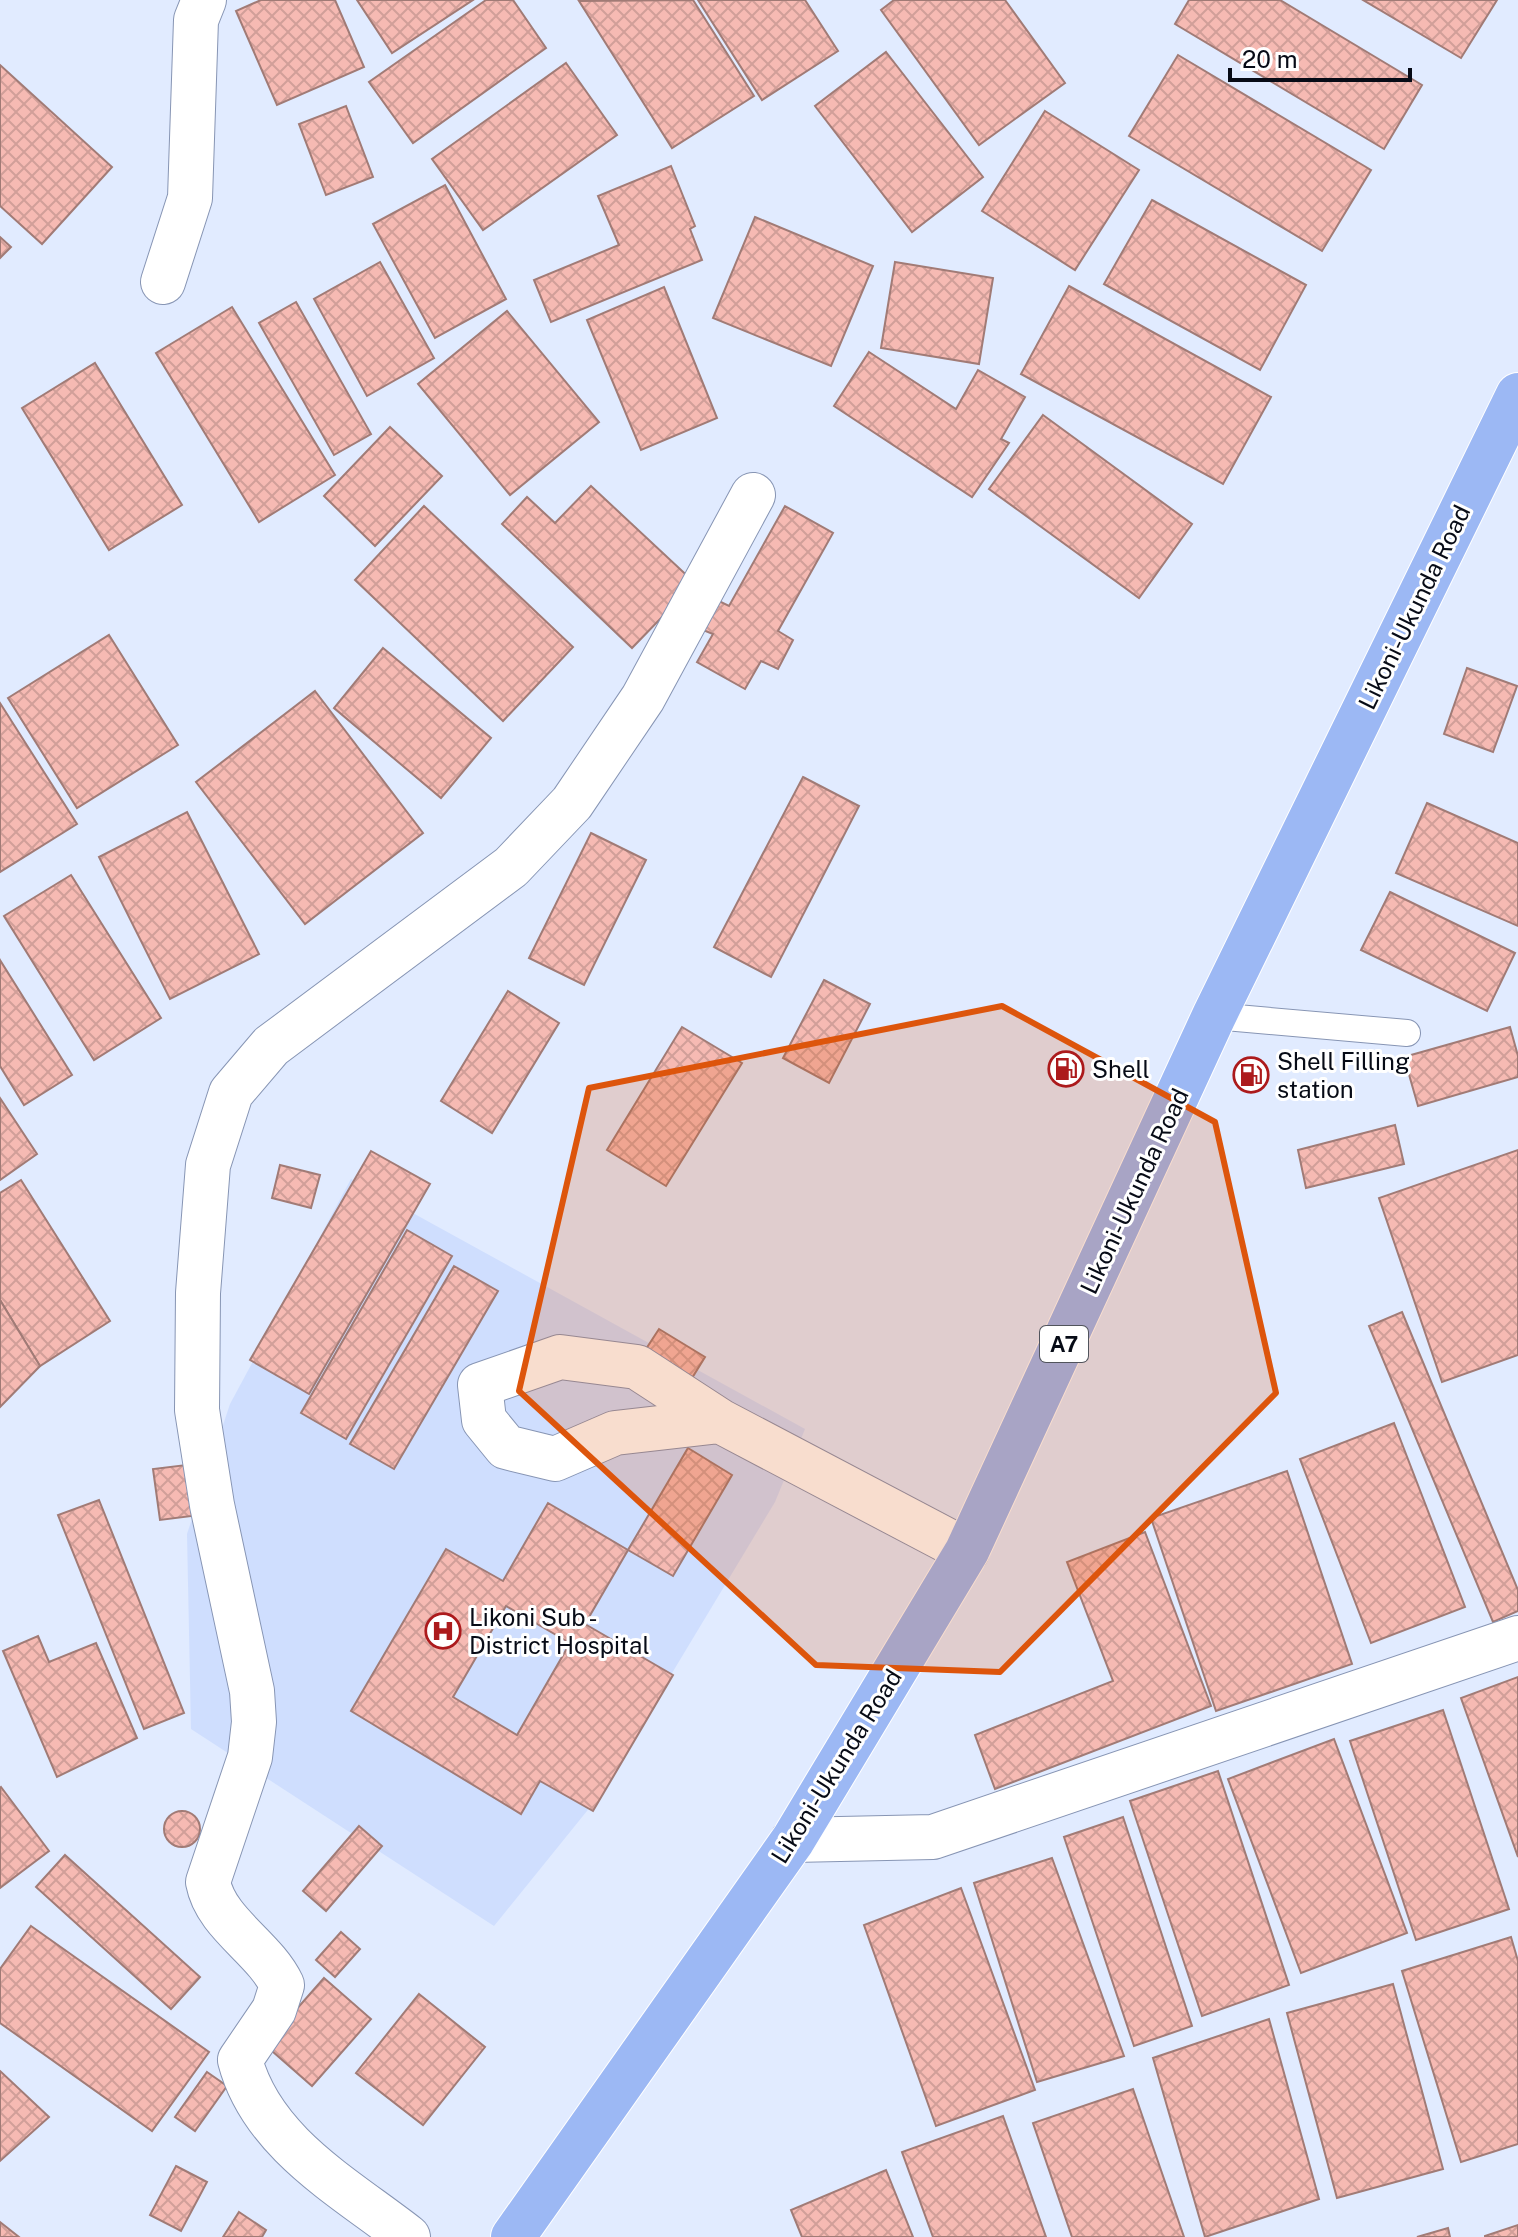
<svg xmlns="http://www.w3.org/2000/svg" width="1518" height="2237" font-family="'Public Sans',sans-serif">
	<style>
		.built { fill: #cfdefe }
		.building { fill: url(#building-cross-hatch); stroke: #a17b76; stroke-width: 2; fill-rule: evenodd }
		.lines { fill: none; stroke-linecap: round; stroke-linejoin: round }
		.service-casing { stroke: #8795b4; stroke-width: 28 }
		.minor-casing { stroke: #8795b4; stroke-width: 46 }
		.trunk-casing { stroke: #fff; stroke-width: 46 }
		.service { stroke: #fff; stroke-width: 26 }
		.minor { stroke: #fff; stroke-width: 44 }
		.trunk { stroke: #9cb8f4; stroke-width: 44 }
		.marked { fill: #dd550c; fill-opacity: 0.2; stroke: #dd550c; stroke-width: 6; stroke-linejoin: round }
		.labels { text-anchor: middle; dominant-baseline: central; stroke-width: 6; stroke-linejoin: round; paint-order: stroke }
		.shield { fill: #fff; stroke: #51545c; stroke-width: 2 }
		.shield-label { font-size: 22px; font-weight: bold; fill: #070b16 }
		.street-label { font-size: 24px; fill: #070b16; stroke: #fff }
		.poi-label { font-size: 24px; fill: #070b16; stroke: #fff; text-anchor: start }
	</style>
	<defs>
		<pattern id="building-cross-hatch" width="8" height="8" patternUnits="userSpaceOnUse" patternTransform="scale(2)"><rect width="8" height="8" fill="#f6bab3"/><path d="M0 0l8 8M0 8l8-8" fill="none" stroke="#d19f99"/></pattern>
	</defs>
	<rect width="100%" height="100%" fill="#e1ebff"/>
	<polygon class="built" points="351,1179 805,1429 775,1502 595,1801 494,1926 191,1729 187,1534 230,1404"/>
	<g class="building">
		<polygon points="261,0 335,0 364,67 277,105 236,11"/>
		<polygon points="357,0 473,0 392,53"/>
		<polygon points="486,0 513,0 546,48 413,143 369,82"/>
		<polygon points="693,0 754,96 672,148 579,1"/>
		<polygon points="698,0 805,0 838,51 762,100"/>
		<polygon points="894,0 1005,0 1065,83 979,145 881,10"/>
		<polygon points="1189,0 1280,0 1422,85 1384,149 1175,24"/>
		<polygon points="1363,0 1497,0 1461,58"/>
		<polygon points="886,52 983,177 912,232 815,106"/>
		<polygon points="1178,55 1371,170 1322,251 1129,136"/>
		<polygon points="566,63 617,135 483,230 432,159"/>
		<polygon points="0,65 112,167 42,244 0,206"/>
		<polygon points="346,106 373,177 326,195 299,124"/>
		<polygon points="1045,111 1139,170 1075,270 982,211"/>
		<polygon points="671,166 695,226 690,229 702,260 551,322 534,280 619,245 598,196"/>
		<polygon points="445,185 506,299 435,338 373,224"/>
		<polygon points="1152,200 1306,285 1260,370 1104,284"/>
		<polygon points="755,217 873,266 831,366 713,318"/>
		<polygon points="0,237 11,247 0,258"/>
		<polygon points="380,262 434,358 367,396 314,299"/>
		<polygon points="895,262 993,278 979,364 881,348"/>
		<polygon points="1069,286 1271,397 1223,484 1021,374"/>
		<polygon points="664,287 717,418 641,450 587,320"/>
		<polygon points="296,302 371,434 334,455 259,323"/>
		<polygon points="232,307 335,475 259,522 156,353"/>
		<polygon points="507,311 599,422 510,495 418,384"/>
		<polygon points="869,352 956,409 978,370 1025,397 1001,439 1009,443 972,497 834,406"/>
		<polygon points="95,363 182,505 109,550 22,408"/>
		<polygon points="1043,415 1192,524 1139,598 989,489"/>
		<polygon points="390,427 442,476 375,546 324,496"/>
		<polygon points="591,486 695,583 632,648 502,524 527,497 555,523"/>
		<polygon points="424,506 573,647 503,721 355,580"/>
		<polygon points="785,506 833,533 778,631 793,640 778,669 761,661 745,689 697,662 713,634 703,630 719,601 729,606"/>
		<polygon points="109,635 178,745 77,808 8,698"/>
		<polygon points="383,648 491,738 441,798 334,708"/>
		<polygon points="1467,668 1517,686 1493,752 1444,734"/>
		<polygon points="315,691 423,833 305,924 196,782"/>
		<polygon points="0,703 77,824 0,872"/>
		<polygon points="803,777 859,806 771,977 714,947"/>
		<polygon points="1427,803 1518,843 1518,926 1396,873"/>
		<polygon points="187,812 259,954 170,999 99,857"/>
		<polygon points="591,833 646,860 584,985 529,958"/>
		<polygon points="71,875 161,1018 94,1060 4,916"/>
		<polygon points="1390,892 1515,953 1487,1011 1361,950"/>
		<polygon points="0,960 72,1075 24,1105 0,1066"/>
		<polygon points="824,980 870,1004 829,1083 783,1058"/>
		<polygon points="508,991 559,1023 492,1133 441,1101"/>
		<polygon points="682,1027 742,1063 666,1186 607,1150"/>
		<polygon points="1510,1027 1518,1056 1518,1077 1418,1106 1404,1057"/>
		<polygon points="0,1098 37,1154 0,1180"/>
		<polygon points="1395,1125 1404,1164 1306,1188 1298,1150"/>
		<polygon points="1518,1150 1518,1355 1442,1382 1379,1198"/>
		<polygon points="371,1151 430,1184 309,1394 250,1360"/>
		<polygon points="280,1165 320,1175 311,1208 272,1198"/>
		<polygon points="21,1180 110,1321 40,1366 0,1300 0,1193"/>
		<polygon points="407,1230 452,1256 346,1439 301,1413"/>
		<polygon points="454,1266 498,1291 394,1469 350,1444"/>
		<polygon points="0,1300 40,1366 0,1407"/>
		<polygon points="1402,1312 1518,1590 1518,1611 1493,1622 1369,1326"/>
		<polygon points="659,1329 705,1357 692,1378 646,1349"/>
		<polygon points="1394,1423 1465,1607 1371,1643 1300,1459"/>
		<polygon points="688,1448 732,1475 673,1576 628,1550"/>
		<polygon points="186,1465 192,1516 160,1520 153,1469"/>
		<polygon points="1287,1471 1352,1664 1216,1711 1151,1518"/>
		<polygon points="99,1500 184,1713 144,1729 58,1515"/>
		<path d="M 548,1503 L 628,1550 L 585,1624 L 673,1675 L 593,1811 L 540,1781 L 521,1814 L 351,1711 L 446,1549 L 503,1581 ZM 506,1606 L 570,1643 L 517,1735 L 453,1697 Z"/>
		<polygon points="1145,1532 1211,1706 995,1789 975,1735 1113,1681 1067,1562"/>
		<polygon points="38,1636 49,1662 96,1643 137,1738 57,1777 3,1651"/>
		<polygon points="1518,1677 1518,1857 1461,1698"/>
		<polygon points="1443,1710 1509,1909 1416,1940 1350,1741"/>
		<polygon points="1334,1739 1407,1933 1301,1973 1228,1779"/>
		<polygon points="1218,1771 1289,1985 1202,2016 1130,1801"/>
		<polygon points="1,1787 49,1851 0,1888 0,1788"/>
		<circle cx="182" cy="1829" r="18"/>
		<polygon points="1123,1817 1192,2026 1134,2046 1064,1837"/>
		<polygon points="359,1826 382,1846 326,1911 303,1891"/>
		<polygon points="65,1855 200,1977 171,2009 36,1887"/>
		<polygon points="1052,1858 1124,2056 1037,2082 974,1883"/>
		<polygon points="961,1888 1035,2090 936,2126 864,1925"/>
		<polygon points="31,1926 209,2052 152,2131 0,2023 0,1969"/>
		<polygon points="341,1932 360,1949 335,1977 316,1960"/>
		<polygon points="1511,1937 1518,1961 1518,2144 1461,2162 1402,1971"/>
		<polygon points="324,1978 371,2019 312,2086 265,2045"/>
		<polygon points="1393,1984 1443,2169 1337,2198 1287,2013"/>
		<polygon points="419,1994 485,2047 423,2125 356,2073"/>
		<polygon points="1269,2019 1319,2199 1205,2237 1153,2058"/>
		<polygon points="0,2071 49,2117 0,2161"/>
		<polygon points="207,2072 227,2086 195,2131 175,2117"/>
		<polygon points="1133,2089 1184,2237 1072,2237 1033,2123"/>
		<polygon points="1003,2116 1046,2237 933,2237 902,2152"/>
		<polygon points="176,2166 207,2182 181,2231 150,2215"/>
		<polygon points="886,2170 913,2237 802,2237 791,2210"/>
		<polygon points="239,2212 266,2230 262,2237 223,2237"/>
		<polygon points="0,2222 19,2237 0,2237"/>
		<polygon points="1518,2225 1518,2237 1485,2237 1485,2236"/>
		<polygon points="1448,2228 1450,2237 1417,2237"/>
	</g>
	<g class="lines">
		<defs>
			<polyline id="service" points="1214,1016 1407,1033"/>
			<g id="minor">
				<polyline points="163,282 190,198 196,20 204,0"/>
				<polyline points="720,1421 615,1433 555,1459 506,1447 484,1420 480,1385 560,1357 637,1367 720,1421 967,1551"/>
				<polyline points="793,1840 933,1837 1518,1638"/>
				<path d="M 408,2237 C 344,2187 262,2143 240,2060 L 274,2010 L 282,1985 C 264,1947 216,1924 208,1882 L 250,1757 L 254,1722 L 252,1691 L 212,1505 L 197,1410 L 198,1293 L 208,1165 L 231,1093 L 271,1046 L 511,867 L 572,803 L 643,698 L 753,495"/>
			</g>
			<polyline id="trunk" points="513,2237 793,1840 967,1551 1214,1016 1518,395"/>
		</defs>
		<use href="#service" class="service-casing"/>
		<use href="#minor" class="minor-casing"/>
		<use href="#trunk" class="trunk-casing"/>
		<use href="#service" class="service"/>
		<use href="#minor" class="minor"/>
		<use href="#trunk" class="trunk"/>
	</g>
	<path class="marked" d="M 1002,1006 L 1215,1122 L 1276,1393 L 1000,1672 L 816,1665 L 519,1391 L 589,1088 Z"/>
	<defs>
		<symbol id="fuel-ring" viewBox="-11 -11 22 22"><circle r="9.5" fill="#fff" stroke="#ac1a1c" stroke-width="1.5"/><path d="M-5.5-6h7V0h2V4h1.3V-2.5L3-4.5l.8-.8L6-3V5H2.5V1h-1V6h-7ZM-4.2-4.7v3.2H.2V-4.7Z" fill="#ac1a1c"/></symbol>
		<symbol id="hospital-ring" viewBox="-11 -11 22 22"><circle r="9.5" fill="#fff" stroke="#ac1a1c" stroke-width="1.5"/><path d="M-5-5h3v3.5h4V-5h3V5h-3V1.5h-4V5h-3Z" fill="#ac1a1c"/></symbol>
	</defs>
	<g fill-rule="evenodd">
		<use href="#fuel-ring" x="1046" y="1049" width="40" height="40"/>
		<use href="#fuel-ring" x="1231" y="1055" width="40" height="40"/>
		<use href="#hospital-ring" x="423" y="1611" width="40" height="40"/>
	</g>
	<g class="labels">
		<rect class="shield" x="1040" y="1326" width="48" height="36" rx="6"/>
		<g class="shield-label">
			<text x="1064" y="1344">A7</text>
		</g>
		<g class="street-label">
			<text transform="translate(1414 607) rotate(-64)">Likoni-Ukunda Road</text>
			<text transform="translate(1134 1191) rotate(-65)">Likoni-Ukunda Road</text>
			<text transform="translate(836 1766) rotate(-58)">Likoni-Ukunda Road</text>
		</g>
		<g class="poi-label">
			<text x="1277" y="1061">Shell Filling<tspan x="1277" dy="28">station</tspan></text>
			<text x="1092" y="1069">Shell</text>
			<text x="469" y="1617">Likoni Sub -<tspan x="469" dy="28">District Hospital</tspan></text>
		</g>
	</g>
	<path d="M1230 68v12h180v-12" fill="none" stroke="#070b16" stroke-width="4"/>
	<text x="1242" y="68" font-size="24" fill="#070b16" stroke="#ffffff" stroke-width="6" paint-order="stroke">20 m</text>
</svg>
